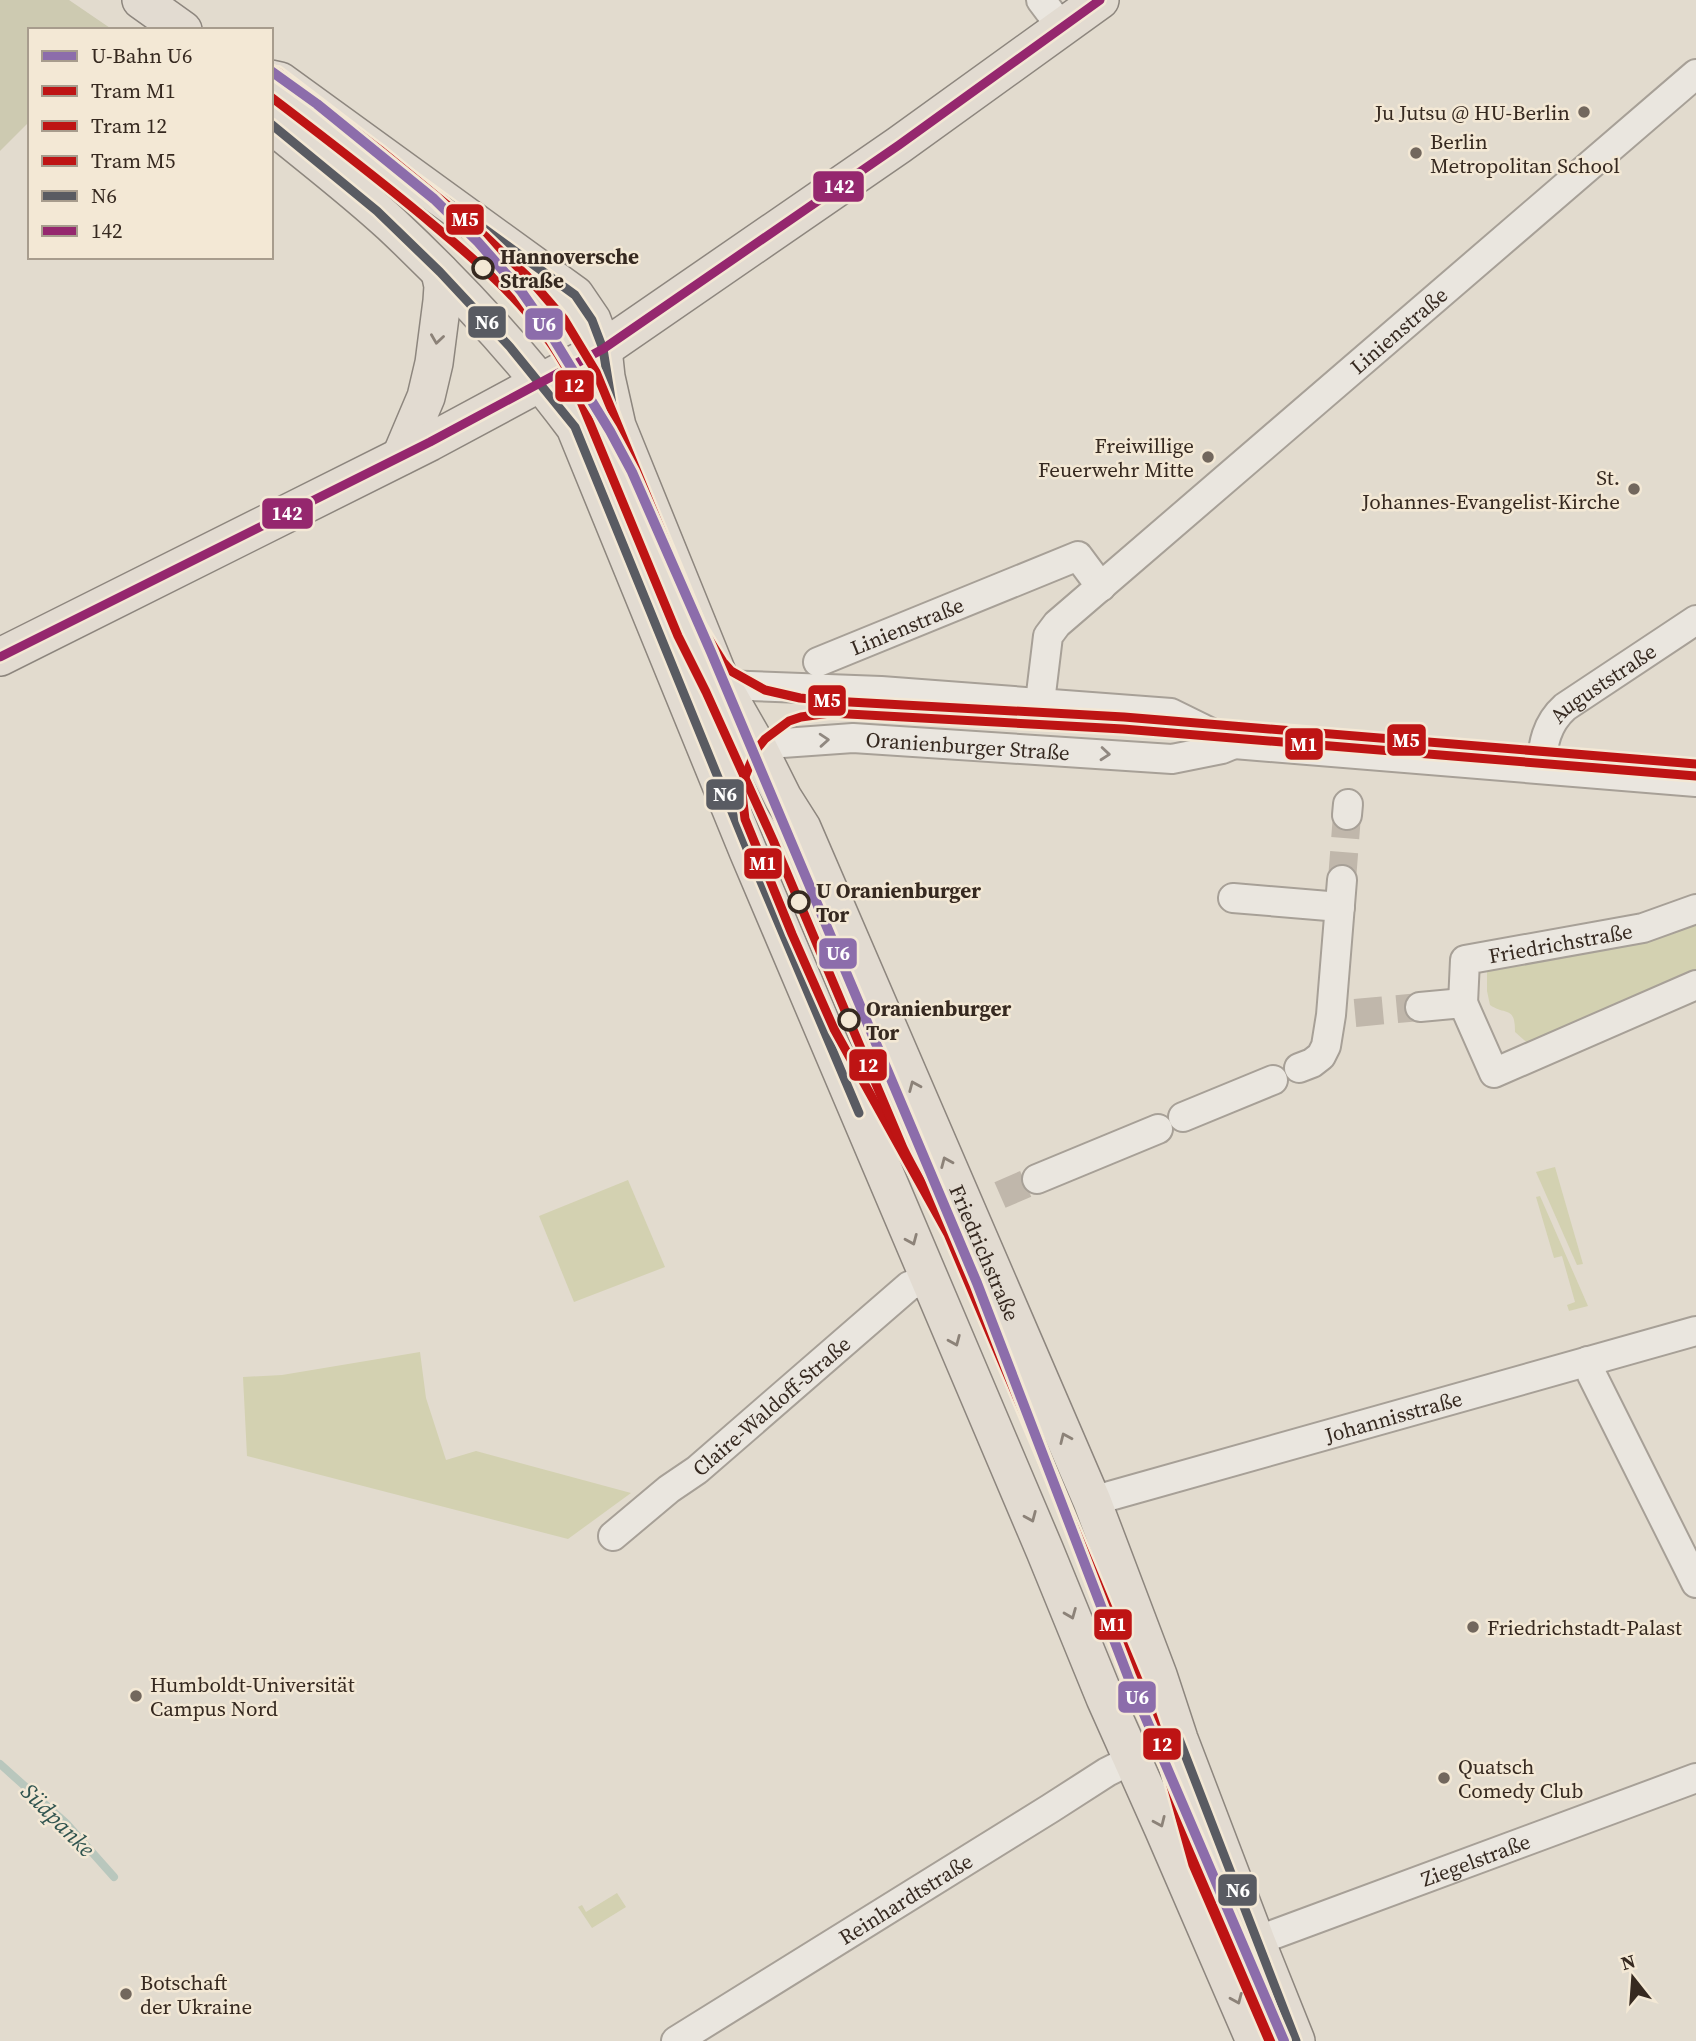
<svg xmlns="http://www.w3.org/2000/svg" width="1696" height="2041" font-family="'Source Serif 4',serif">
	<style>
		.green { fill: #d3d1b1 }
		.cemetery { fill: #cdcab1 }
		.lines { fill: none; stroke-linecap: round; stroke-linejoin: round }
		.stream { stroke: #b9c7bd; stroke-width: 8 }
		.minor-tunnel { stroke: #c0b7ab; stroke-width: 28; stroke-dasharray: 28 14; stroke-linecap: butt }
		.minor-casing { stroke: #a7a097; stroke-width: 32 }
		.major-casing { stroke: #8d867e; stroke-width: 40 }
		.minor { stroke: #eae6df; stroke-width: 28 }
		.major { stroke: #e2dbd1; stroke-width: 37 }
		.bus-1-casing { stroke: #f3e8d5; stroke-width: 14 }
		.bus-2-casing { stroke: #f3e8d5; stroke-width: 14 }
		.bus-1 { stroke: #595b62; stroke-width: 9 }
		.bus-2 { stroke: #95276e; stroke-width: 9 }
		.tram-1-casing { stroke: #f3e8d5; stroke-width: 14 }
		.tram-2-casing { stroke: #f3e8d5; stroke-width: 14 }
		.tram-3-casing { stroke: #f3e8d5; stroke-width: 14 }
		.tram-1 { stroke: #be1414; stroke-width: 9 }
		.tram-2 { stroke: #be1414; stroke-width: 9 }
		.tram-3 { stroke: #be1414; stroke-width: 9 }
		.metro-1-casing { stroke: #f3e8d5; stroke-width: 16 }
		.metro-1 { stroke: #8c6dab; stroke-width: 10 }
		.oneway { stroke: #8c8278 }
		.oneway2 { stroke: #908880 }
		.poi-dot { fill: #72675d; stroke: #f3e8d5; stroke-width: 2.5 }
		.stop-dot { fill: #f3e8d5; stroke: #362920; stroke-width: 3.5 }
		.labels { text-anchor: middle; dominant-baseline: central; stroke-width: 5; stroke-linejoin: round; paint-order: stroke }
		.poi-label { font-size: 21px; fill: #362920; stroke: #f3e8d5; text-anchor: start }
		.stop-label { font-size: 21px; font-weight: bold; fill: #362920; stroke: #f3e8d5; text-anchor: start }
		.street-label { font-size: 21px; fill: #362920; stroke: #f3e8d5 }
		.water-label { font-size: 23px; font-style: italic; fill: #30544f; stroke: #f3e8d5 }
		.line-badge { stroke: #f3e8d5; stroke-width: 2.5 }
		.badge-label { font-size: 19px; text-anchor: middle; font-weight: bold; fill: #fff }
	</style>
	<rect width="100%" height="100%" fill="#e2dbce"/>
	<g class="green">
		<path d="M 1696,922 L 1696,975 L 1618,1003 L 1533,1048 L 1515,1032 C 1515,1005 1506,1016 1490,1005 L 1487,991 L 1487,965 Z"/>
		<polygon points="1555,1167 1583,1264 1577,1265 1536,1172"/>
		<polygon points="628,1180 665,1267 574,1302 539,1216"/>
		<polygon points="1540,1196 1588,1306 1569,1311 1567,1305 1575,1302 1562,1256 1554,1258 1536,1197"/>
		<polygon points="420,1352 426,1398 446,1460 476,1451 631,1493 568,1539 247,1456 243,1377 282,1375"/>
		<polygon points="617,1893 626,1907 592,1928 578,1907 582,1905 586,1912"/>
	</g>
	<polygon class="cemetery" points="0,0 69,0 113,30 30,30 30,121 0,151"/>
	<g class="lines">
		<polyline class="stream" points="0,1764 66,1823 114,1877"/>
		<g class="minor-tunnel">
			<polyline points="1342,880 1347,815"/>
			<polyline points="1355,1013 1420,1007"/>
			<polyline points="1000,1195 1037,1179"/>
		</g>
		<defs>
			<g id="minor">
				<polyline points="1041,0 1062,28"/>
				<path id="s1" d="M 818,662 L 1078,556 L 1101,587"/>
				<polyline points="708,691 722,685 881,691 1171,713 1234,744 1696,782"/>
				<path id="s2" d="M 1040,702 L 1048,636 L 1057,624 L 1696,74"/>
				<path id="s3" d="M 701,736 L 756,745 L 853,738 L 1172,759 L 1222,749 L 1234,744"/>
				<path id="s4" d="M 1541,768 C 1543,744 1546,724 1565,707 L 1696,620"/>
				<polyline points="1347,815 1348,804"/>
				<polyline points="1233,898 1340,907"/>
				<path id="s5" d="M 1463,1003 L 1465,960 L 1643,928 L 1696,909"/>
				<polyline points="1420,1007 1463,1003 1494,1073 1696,985"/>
				<polyline points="1299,1068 1312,1063 1321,1056 1326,1046 1331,1015 1342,880"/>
				<polyline points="1183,1117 1273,1080"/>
				<polyline points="1037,1179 1158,1129"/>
				<polyline points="1588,1361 1592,1375 1696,1583"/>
				<path id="s6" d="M 1092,1501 L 1696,1331"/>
				<path id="s7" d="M 613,1536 L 669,1489 L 697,1470 L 909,1286 L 929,1278"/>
				<path id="s8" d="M 1256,1941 L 1696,1778"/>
				<path id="s9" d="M 676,2041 L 1051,1808 L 1107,1772 L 1133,1759"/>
			</g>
			<g id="major">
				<polyline points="141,0 183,30"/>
				<path id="s10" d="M 271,79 L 280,81 L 575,295 L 592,320 L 603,349 L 606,377 L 617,426 L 722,685 L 758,748 L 783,798 L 802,828 L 1092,1501 L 1158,1675 L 1179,1739 L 1256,1941 L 1296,2041"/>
				<path d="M 271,124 C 311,157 353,189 391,224 C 458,287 520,353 575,427 L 748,851 L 1045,1551 L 1105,1698 L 1163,1828 L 1255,2041"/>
				<polyline points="401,456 426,397 434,363 442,301 443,286 440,272"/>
				<polyline points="0,657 430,442 603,349 899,145 1100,0"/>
			</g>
		</defs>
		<use href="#minor" class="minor-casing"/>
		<use href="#major" class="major-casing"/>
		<use href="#minor" class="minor"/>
		<use href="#major" class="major"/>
		<defs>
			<g id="bus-1">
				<polyline points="271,124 377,211 440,272 510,347 575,427 748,851 859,1113"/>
				<polyline points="387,158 575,295 592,320 603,349 613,411 639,480"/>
				<polyline points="1179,1739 1296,2041"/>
			</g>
			<polyline id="bus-2" points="0,657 430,442 603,349 899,145 1100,0"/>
		</defs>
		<use href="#bus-1" class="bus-1-casing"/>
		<use href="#bus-2" class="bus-2-casing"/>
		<use href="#bus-1" class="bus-1"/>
		<use href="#bus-2" class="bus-2"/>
		<defs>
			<polyline id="tram-1" points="1269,2041 1193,1865 1155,1728 1138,1683 948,1234 834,1029 792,934 745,819 742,793 744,779 756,750 765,739 789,721 801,717 830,713 1123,729 1696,776"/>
			<path id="tram-2" d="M 271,97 C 325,138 379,179 431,223 C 485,268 537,312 570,375 L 678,636 L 706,692 L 773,840 L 903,1148 C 919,1181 939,1211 956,1244 L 1151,1711 L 1162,1744 L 1181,1820 L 1205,1885 L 1273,2041"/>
			<polyline id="tram-3" points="278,72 380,150 485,236 527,276 564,319 596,372 700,625 723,662 731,671 765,690 800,698 831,701 1124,717 1696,764"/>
		</defs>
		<use href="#tram-1" class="tram-1-casing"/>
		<use href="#tram-2" class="tram-2-casing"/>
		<use href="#tram-3" class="tram-3-casing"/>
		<use href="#tram-1" class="tram-1"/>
		<use href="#tram-2" class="tram-2"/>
		<use href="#tram-3" class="tram-3"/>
		<defs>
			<polyline id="metro-1" points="271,71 317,104 434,199 478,242 521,291 547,328 610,431 632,472 711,652 977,1283 1129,1679 1284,2041"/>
		</defs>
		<use href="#metro-1" class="metro-1-casing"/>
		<use href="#metro-1" class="metro-1"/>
	</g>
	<defs><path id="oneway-chevron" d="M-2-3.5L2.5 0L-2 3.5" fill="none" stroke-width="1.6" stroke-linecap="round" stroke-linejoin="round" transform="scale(1.75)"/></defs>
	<g class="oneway">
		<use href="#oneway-chevron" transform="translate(437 339) rotate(98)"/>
		<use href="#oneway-chevron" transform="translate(914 1086) rotate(-113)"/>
		<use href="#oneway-chevron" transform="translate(946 1162) rotate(-113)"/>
		<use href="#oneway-chevron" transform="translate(912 1240) rotate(67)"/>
		<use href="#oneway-chevron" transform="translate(955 1341) rotate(67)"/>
		<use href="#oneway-chevron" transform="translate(1065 1438) rotate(-114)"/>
		<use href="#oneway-chevron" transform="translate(1031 1517) rotate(67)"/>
		<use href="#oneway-chevron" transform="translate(1071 1614) rotate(68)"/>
		<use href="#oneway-chevron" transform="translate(1160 1822) rotate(66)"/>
		<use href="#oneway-chevron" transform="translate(1237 1999) rotate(67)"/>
	</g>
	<g class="oneway2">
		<use href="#oneway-chevron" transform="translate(824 740) rotate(-4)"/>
		<use href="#oneway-chevron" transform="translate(1105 754) rotate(5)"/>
	</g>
	<g class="poi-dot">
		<circle cx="1584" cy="112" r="7"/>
		<circle cx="1416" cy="153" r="7"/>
		<circle cx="1208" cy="457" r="7"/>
		<circle cx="1634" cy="489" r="7"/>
		<circle cx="1473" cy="1627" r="7"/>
		<circle cx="136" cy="1696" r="7"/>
		<circle cx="1444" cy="1778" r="7"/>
		<circle cx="126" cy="1994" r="7"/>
	</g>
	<g class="stop-dot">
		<circle cx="483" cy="268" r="10"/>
		<circle cx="799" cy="902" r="10"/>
		<circle cx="849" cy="1020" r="10"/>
	</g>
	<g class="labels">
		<g class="poi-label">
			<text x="1570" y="112" text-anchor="end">Ju Jutsu @ HU-Berlin</text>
			<text x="1430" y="141">Berlin<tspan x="1430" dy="24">Metropolitan School</tspan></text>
			<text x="1194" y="445" text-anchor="end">Freiwillige<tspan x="1194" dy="24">Feuerwehr Mitte</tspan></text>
			<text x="1620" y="477" text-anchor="end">St.<tspan x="1620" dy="24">Johannes-Evangelist-Kirche</tspan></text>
			<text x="1487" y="1627">Friedrichstadt-Palast</text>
			<text x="150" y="1684">Humboldt-Universität<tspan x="150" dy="24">Campus Nord</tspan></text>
			<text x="1458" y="1766">Quatsch<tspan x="1458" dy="24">Comedy Club</tspan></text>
			<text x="140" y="1982">Botschaft<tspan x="140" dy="24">der Ukraine</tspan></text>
		</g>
		<g class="stop-label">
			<text x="500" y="256">Hannoversche<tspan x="500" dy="24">Straße</tspan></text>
			<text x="816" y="890">U Oranienburger<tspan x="816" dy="24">Tor</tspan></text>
			<text x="866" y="1008">Oranienburger<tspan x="866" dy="24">Tor</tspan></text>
		</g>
		<g class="street-label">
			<text stroke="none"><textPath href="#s2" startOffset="532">Linienstraße</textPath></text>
			<text stroke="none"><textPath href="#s1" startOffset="96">Linienstraße</textPath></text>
			<text stroke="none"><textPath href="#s4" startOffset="112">Auguststraße</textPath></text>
			<text stroke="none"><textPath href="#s3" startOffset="268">Oranienburger Straße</textPath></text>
			<text stroke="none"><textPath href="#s5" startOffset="140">Friedrichstraße</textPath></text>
			<text stroke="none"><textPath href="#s10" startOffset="1419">Friedrichstraße</textPath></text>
			<text stroke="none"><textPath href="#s7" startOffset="205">Claire-Waldoff-Straße</textPath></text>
			<text stroke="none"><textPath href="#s6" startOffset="313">Johannisstraße</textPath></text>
			<text stroke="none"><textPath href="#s8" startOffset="234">Ziegelstraße</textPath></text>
			<text stroke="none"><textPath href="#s9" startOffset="270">Reinhardtstraße</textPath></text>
		</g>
		<g class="water-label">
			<text transform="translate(58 1820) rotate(45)">Südpanke</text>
		</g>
	</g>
	<g class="line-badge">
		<rect x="812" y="170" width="53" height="33" rx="7" fill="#95276e"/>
		<rect x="445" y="203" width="40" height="33" rx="7" fill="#be1414"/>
		<rect x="467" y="305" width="40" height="34" rx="7" fill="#595b62"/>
		<rect x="524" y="307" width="40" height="34" rx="7" fill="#8c6dab"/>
		<rect x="554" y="369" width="41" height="34" rx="7" fill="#be1414"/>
		<rect x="261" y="497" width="53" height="33" rx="7" fill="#95276e"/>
		<rect x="807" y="684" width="40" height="33" rx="7" fill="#be1414"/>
		<rect x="1386" y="723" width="41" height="34" rx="7" fill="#be1414"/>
		<rect x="1284" y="727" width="40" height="34" rx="7" fill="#be1414"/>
		<rect x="705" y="778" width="40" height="33" rx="7" fill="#595b62"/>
		<rect x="743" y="847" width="40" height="33" rx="7" fill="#be1414"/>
		<rect x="818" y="937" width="40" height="33" rx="7" fill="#8c6dab"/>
		<rect x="848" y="1048" width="40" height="34" rx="7" fill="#be1414"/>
		<rect x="1093" y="1608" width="40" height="33" rx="7" fill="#be1414"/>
		<rect x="1117" y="1680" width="40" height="34" rx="7" fill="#8c6dab"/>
		<rect x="1142" y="1727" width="40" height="34" rx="7" fill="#be1414"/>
		<rect x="1217" y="1873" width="41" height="34" rx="7" fill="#595b62"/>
	</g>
	<g class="badge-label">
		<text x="839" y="193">142</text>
		<text x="465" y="226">M5</text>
		<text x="487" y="329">N6</text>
		<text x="544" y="331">U6</text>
		<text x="574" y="392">12</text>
		<text x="287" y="520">142</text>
		<text x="827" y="707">M5</text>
		<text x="1406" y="747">M5</text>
		<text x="1304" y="751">M1</text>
		<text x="725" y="801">N6</text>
		<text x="763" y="870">M1</text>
		<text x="838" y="960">U6</text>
		<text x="868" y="1072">12</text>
		<text x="1113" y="1631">M1</text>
		<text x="1137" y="1704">U6</text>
		<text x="1162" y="1751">12</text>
		<text x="1238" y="1897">N6</text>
	</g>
	<rect x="28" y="28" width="245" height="231" fill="#f3e8d5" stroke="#a79c8d" stroke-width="2"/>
	<rect x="42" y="51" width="35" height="10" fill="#8c6dab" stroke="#a79c8d" stroke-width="2"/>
	<text x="91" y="63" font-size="21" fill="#362920">U-Bahn U6</text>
	<rect x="42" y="86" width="35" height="10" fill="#be1414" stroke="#a79c8d" stroke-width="2"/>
	<text x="91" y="98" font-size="21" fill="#362920">Tram M1</text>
	<rect x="42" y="121" width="35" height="10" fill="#be1414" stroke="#a79c8d" stroke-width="2"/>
	<text x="91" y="133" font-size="21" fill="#362920">Tram 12</text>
	<rect x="42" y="156" width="35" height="10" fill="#be1414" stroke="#a79c8d" stroke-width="2"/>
	<text x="91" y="168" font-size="21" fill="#362920">Tram M5</text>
	<rect x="42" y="191" width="35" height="10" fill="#595b62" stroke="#a79c8d" stroke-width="2"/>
	<text x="91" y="203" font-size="21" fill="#362920">N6</text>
	<rect x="42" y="226" width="35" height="10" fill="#95276e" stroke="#a79c8d" stroke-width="2"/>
	<text x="91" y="238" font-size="21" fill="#362920">142</text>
	<g transform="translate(1633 1978) rotate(343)" stroke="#f3e8d5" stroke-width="5" paint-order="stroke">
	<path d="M0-5L12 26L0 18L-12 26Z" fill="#362920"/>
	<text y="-10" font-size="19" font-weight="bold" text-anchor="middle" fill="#362920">N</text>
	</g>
</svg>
